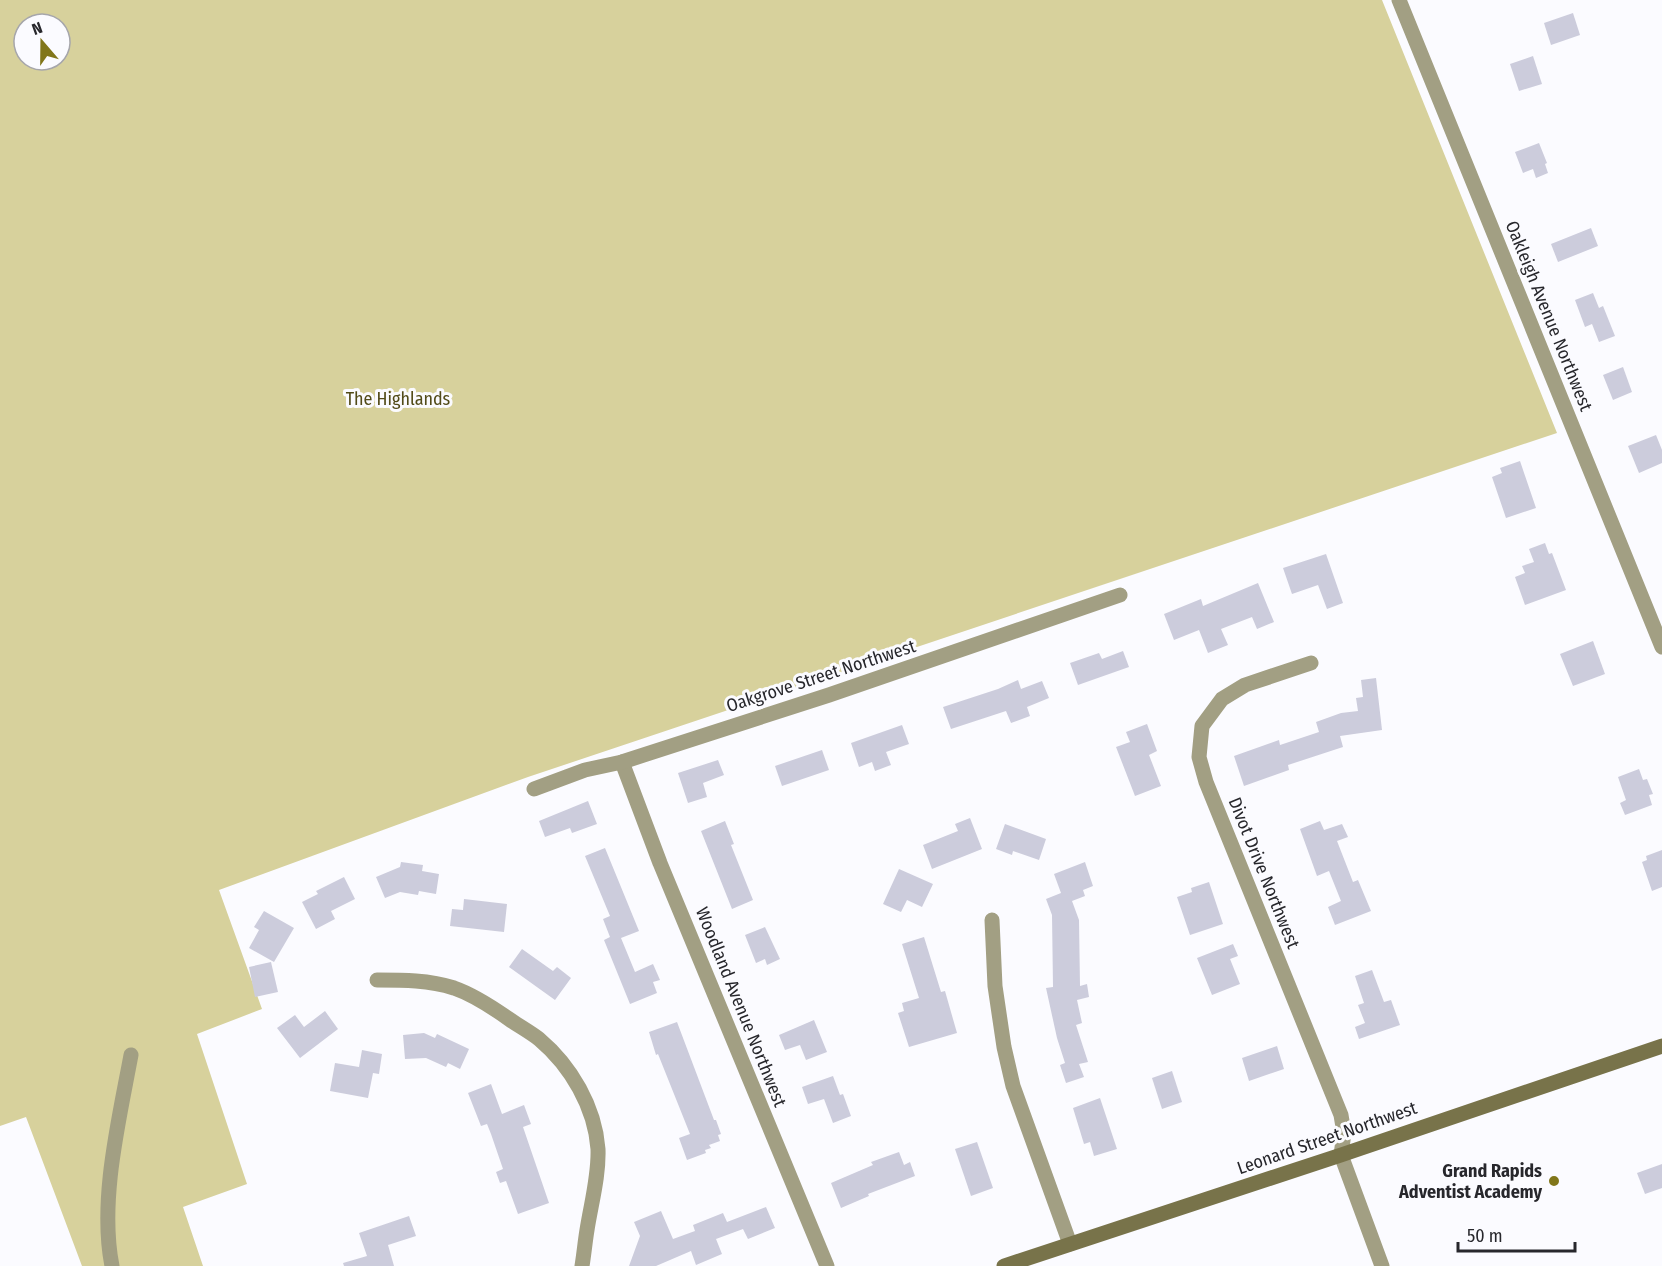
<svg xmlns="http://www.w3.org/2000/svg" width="1662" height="1266" font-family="'Fira Sans Condensed',sans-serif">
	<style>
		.green { fill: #d7d19c; fill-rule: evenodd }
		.building { fill: #ccccdc }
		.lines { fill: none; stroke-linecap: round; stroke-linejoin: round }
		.street { stroke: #a29f83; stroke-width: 15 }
		.secondary { stroke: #78734a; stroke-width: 15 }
		.poi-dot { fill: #81761a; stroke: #fbfbff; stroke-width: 2 }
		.labels { text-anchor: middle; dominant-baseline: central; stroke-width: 6; stroke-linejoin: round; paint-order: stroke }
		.street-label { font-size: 18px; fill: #27272c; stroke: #fbfbff }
		.park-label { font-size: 18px; fill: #524b19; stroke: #fbfbff }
		.poi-label { font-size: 18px; font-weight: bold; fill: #27272c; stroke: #fbfbff; text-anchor: end }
	</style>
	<rect width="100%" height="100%" fill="#fbfbff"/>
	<path class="green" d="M 0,0 L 1382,0 L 1557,433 L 528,777 L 219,890 L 262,1009 L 197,1034 L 247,1184 L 183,1207 L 203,1266 L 82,1266 L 26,1117 L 0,1126 ZM 24,24 L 60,24 L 60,60 L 24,60 Z"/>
	<g class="building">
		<polygon points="1573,13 1580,35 1551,45 1544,23"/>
		<polygon points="1533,56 1542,84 1519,91 1510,64"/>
		<polygon points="1539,143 1547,163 1545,164 1548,173 1536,178 1533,169 1523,173 1515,152"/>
		<polygon points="1591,228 1598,246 1558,262 1551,244"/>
		<polygon points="1593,293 1599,308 1603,306 1615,336 1599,342 1592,324 1585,327 1575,300"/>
		<polygon points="1623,367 1632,392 1613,400 1603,375"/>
		<polygon points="1656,435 1662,450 1662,463 1639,473 1628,446"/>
		<polygon points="1520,461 1536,508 1506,518 1492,477 1502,473 1500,468"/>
		<polygon points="1545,543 1549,554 1552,553 1566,590 1525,605 1515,577 1525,573 1522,566 1534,562 1529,549"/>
		<polygon points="1326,554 1343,603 1327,609 1318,585 1292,594 1283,568"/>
		<polygon points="1258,583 1274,622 1257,629 1252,617 1221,629 1228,645 1208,653 1199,630 1174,640 1164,614 1201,599 1203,606"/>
		<polygon points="1593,641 1605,674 1573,686 1560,654"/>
		<polygon points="1123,651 1129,667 1078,685 1070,663 1099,653 1102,659"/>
		<polygon points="1376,678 1382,730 1340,736 1343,747 1288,765 1289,770 1244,786 1234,756 1279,740 1280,745 1319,732 1316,722 1341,713 1358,711 1356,698 1363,697 1361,680"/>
		<polygon points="1018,680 1021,689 1042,681 1049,698 1027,707 1030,716 1011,723 1006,711 951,729 943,707 998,689"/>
		<polygon points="1147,724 1157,751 1149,755 1161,786 1135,796 1116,747 1130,742 1126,732"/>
		<polygon points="902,725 909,744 886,752 891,765 875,771 872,762 859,767 851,743"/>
		<polygon points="822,750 829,770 782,786 775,766"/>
		<polygon points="718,760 724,775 703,783 707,797 688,803 678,773"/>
		<polygon points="1639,769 1643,780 1647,779 1653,794 1649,795 1652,805 1625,815 1620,803 1626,800 1618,777"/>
		<polygon points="588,801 597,824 572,833 570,828 545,837 539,821"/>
		<polygon points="970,818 982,849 932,869 923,845 958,831 955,824"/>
		<polygon points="725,821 734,844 731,845 753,900 732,909 701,831"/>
		<polygon points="1320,821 1324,830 1342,824 1348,837 1337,841 1353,882 1358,880 1371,911 1335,925 1328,907 1341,901 1329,871 1317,876 1300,829"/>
		<polygon points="1005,824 1046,839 1039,860 1013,851 1012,855 996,849"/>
		<polygon points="605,848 639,931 621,938 635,972 653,964 660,980 653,982 657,993 630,1004 604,940 610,937 603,919 610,916 585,856"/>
		<polygon points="1662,850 1662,887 1652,891 1642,862 1647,860 1646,856"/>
		<polygon points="401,862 423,865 422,871 439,874 436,894 419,891 418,895 400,892 385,898 376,877 400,867"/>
		<polygon points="1085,862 1093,886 1083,890 1085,896 1072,901 1079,920 1080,986 1087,984 1089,997 1077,1000 1082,1023 1076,1025 1088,1062 1079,1064 1084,1077 1066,1083 1060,1065 1065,1063 1057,1038 1046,988 1053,987 1052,915 1046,899 1061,893 1054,874"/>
		<polygon points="899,869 933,884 922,907 907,900 901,912 883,904"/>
		<polygon points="344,877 355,899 331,911 335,919 316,929 302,902 318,894 316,891"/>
		<polygon points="1209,882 1223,924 1190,935 1177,897 1192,892 1191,888"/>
		<polygon points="464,899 507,904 504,932 450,926 452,909 463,910"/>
		<polygon points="264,911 294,928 274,962 249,948 259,930 254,927"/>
		<polygon points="765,927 780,959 767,965 765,959 756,963 745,935"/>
		<polygon points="924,937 941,992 945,991 957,1033 909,1047 898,1013 904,1011 902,1003 919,998 902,944"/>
		<polygon points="1233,944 1238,956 1230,959 1240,984 1212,995 1197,958"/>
		<polygon points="522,949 553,971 557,967 571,978 555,1000 509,967"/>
		<polygon points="271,962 278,992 255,997 249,967"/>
		<polygon points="1372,970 1384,1002 1391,1000 1400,1025 1359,1039 1355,1027 1365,1023 1358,1005 1364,1003 1355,976"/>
		<polygon points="325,1011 338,1029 300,1058 277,1028 295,1015 304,1027"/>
		<polygon points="814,1020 827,1052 806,1060 800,1045 785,1050 779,1035"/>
		<polygon points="677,1022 714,1120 716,1120 721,1134 718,1135 720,1141 709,1145 711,1148 705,1150 706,1153 687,1160 679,1138 690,1134 658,1054 656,1055 649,1032"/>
		<polygon points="424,1033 435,1038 437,1034 469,1049 460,1069 448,1063 446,1067 426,1058 405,1059 403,1035"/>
		<polygon points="1277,1046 1284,1069 1249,1081 1242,1058"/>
		<polygon points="362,1050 382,1054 379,1074 373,1073 368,1098 330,1091 335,1063 359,1067"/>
		<polygon points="1172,1071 1182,1102 1162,1109 1152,1078"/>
		<polygon points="833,1076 840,1095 843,1094 851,1116 833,1123 824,1099 808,1104 802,1087"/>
		<polygon points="491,1084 502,1114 524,1105 531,1124 523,1127 549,1203 518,1214 506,1181 500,1183 496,1172 503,1169 491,1134 487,1124 481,1126 468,1093"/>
		<polygon points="1100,1098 1117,1149 1094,1156 1090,1142 1084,1144 1073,1108"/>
		<polygon points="977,1142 993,1188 971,1196 955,1149"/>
		<polygon points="899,1152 904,1165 910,1162 915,1176 868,1194 869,1196 841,1208 831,1183 873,1165 871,1162"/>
		<polygon points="1662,1164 1662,1188 1645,1194 1637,1173"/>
		<polygon points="766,1207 775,1228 748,1239 743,1229 716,1239 722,1254 696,1265 691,1251 656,1266 629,1266 640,1236 634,1222 661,1211 673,1239 695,1231 693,1225 723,1213 727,1222"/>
		<polygon points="409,1216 416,1236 388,1245 394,1266 344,1266 343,1263 367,1256 359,1233"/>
	</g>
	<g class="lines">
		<g class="street">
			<polyline points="1399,0 1662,647"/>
			<polyline points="1311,663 1245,685 1222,699 1202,726 1199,757 1206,782 1341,1115 1344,1133 1341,1155 1382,1266"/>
			<polyline points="622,762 660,863 827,1266"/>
			<polyline points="534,789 585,770 622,762 829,695 1120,595"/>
			<polyline points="992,920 995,986 1004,1047 1013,1086 1070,1244"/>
			<path d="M 377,980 C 403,980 429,980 454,988 C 474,995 492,1007 509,1019 C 519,1026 530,1032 539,1039 C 571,1066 595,1107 598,1149 C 599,1176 591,1204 587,1230 C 585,1242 584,1254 582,1266"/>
			<path d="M 112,1266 C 99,1201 119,1120 131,1055"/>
		</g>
		<polyline class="secondary" points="1004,1266 1341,1155 1662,1046"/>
	</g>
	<circle class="poi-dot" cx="1554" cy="1181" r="6"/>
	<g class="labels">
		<g class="street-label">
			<text transform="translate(1549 316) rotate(68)">Oakleigh Avenue Northwest</text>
			<text transform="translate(821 676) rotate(-18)">Oakgrove Street Northwest</text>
			<text transform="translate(1264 873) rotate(68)">Divot Drive Northwest</text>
			<text transform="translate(741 1007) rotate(68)">Woodland Avenue Northwest</text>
			<text transform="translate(1327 1138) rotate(-19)">Leonard Street Northwest</text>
		</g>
		<g class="park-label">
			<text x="398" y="399">The Highlands</text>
		</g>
		<g class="poi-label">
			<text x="1542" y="1171">Grand Rapids<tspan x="1542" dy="21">Adventist Academy</tspan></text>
		</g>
	</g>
	<g transform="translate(42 42) rotate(340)"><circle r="28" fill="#fbfbff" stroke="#a6a6ab" stroke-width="1.5"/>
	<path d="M0-4.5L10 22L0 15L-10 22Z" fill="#81761a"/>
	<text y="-9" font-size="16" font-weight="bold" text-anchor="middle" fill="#27272c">N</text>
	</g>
	<path d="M1458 1242v9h117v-9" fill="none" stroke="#27272c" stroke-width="3"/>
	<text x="1467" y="1242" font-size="18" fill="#27272c" stroke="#fbfbff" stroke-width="4.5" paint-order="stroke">50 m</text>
</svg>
